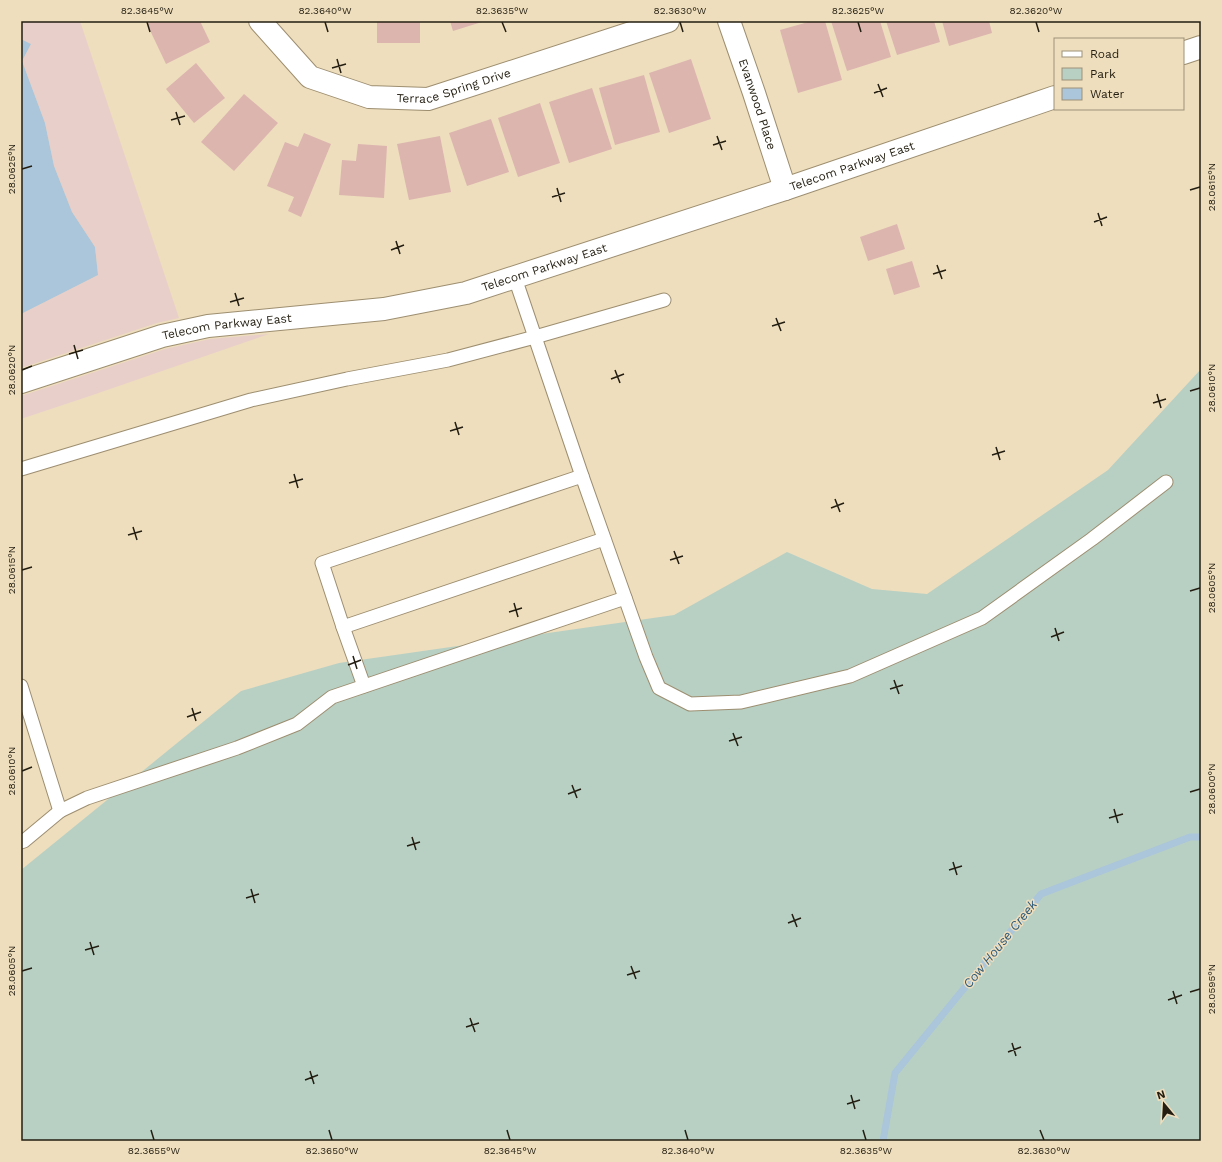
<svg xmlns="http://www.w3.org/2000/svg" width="1222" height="1162" font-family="'Work Sans',sans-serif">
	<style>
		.commercial { fill: #e9cfc9 }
		.green { fill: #b8d0c4 }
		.water { fill: #abc5da }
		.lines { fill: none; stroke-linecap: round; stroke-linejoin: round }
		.stream { stroke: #abc5da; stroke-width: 7 }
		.building { fill: #dcb5af }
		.service-casing { stroke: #9d8e70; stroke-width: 15 }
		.minor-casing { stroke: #9d8e70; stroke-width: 24 }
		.tertiary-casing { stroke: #9d8e70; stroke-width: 24 }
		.service { stroke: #fff; stroke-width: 13 }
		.minor { stroke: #fff; stroke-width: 22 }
		.tertiary { stroke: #fff; stroke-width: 22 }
		.ticks { fill: none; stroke: #231e11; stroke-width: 1.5 }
		.labels { text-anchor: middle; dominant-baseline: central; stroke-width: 3; stroke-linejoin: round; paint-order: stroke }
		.street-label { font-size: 12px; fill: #231e11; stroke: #eedebd }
		.water-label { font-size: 13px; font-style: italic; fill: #2f5b7a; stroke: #eedebd }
		.neatline { fill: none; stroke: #231e11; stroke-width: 1.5 }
		.ticks-label { font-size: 10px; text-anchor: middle; fill: #231e11 }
	</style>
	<rect width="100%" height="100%" fill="#eedebd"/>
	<g class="commercial">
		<polygon points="21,21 80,21 179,318 157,323 21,368 21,314 98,275 95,247 72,212 54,166 45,123 22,61 31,44 21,39"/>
		<polygon points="269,334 87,397 21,419 21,396 165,349 210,339"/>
	</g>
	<polygon class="green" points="1201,369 1201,1141 21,1141 21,870 241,691 339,663 674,615 787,552 872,589 927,594 1108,470"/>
	<polygon class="water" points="21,39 31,44 22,61 45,123 54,166 72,212 95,247 98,275 21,314"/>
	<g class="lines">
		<polyline class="stream" points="883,1141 895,1073 1041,894 1190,837 1201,837"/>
	</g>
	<g class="building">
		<polygon points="153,21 200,21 210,42 166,64 147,24"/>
		<rect x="377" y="21" width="43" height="22"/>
		<polygon points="450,21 485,21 453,31"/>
		<polygon points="812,21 825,21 842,80 798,93 780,30"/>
		<polygon points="831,21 880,21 891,57 847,71"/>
		<polygon points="886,21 934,21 940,42 897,55"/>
		<polygon points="942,21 989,21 992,33 949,46"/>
		<polygon points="691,59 711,119 669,133 649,73"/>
		<polygon points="196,63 225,98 194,123 166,89"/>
		<polygon points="644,75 660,132 615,145 599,88"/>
		<polygon points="592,88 612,149 569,163 549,102"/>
		<polygon points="244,94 278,123 234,171 201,142"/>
		<polygon points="540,103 560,163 518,177 498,118"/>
		<polygon points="491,119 509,172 467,186 449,133"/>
		<polygon points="304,133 331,144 301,217 288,211 294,197 267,186 285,142 298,147"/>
		<polygon points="440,136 451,192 409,200 397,144"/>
		<polygon points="358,144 387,146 384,198 339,195 342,160 356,161"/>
		<polygon points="897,224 905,249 868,261 860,237"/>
		<polygon points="912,261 920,287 894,295 886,269"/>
	</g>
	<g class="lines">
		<defs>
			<g id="service">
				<polyline points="515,278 582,476 646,657 659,688 690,704 741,702 850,676 982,618 1092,539 1166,482"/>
				<polyline points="21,469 251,400 347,379 448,360 535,337 664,300"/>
				<polyline points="582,476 322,563 343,627 604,539"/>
				<polyline points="343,627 364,686"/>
				<polyline points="21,686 60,811"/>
				<polyline points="21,842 24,841 60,811 87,798 237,748 297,724 332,697 625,598"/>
			</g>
			<g id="minor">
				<path id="s1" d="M 260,21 L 310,77 L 369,97 L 428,99 L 668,21"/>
				<path id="s2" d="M 729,21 L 754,93 L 785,189"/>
			</g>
			<g id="tertiary">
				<polyline points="1183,53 1201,47"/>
				<path id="s3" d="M 21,382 L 162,336 L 208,326 L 384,309 L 466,293 L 785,189 L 1055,97"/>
			</g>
		</defs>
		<use href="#service" class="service-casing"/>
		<use href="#minor" class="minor-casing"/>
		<use href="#tertiary" class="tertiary-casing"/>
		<use href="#service" class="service"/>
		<use href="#minor" class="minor"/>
		<use href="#tertiary" class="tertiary"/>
	</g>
	<path class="ticks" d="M 147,22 L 150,32M 325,22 L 328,32M 502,22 L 506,32M 680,22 L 683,32M 858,22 L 861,32M 1036,22 L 1039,32M 337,59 L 341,73M 332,68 L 346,64M 878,84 L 883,97M 874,93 L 887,88M 176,112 L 180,125M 171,120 L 185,116M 717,136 L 722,150M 713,145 L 726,141M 22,169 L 32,166M 557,188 L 561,202M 1190,190 L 1200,187M 552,197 L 565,193M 1098,213 L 1102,226M 1094,222 L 1107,217M 396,241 L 400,254M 391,250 L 404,245M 937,265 L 942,279M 933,274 L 946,270M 235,293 L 239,306M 230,302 L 244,298M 776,318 L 781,331M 772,326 L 785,322M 74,345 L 78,359M 69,354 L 83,350M 22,370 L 32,366M 615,370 L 620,383M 611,379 L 624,374M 1190,391 L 1200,388M 1157,394 L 1161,408M 1153,403 L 1166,399M 455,422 L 459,435M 450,431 L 463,427M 996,447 L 1000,460M 992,455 L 1005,451M 294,474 L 298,488M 289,483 L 303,479M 835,499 L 840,512M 831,508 L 844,503M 133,527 L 137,540M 128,535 L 142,531M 674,551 L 679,564M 670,560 L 683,556M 22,570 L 32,567M 1190,591 L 1200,588M 514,603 L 518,617M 509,612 L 522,608M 1055,628 L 1059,641M 1051,637 L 1064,632M 353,656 L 357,669M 348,665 L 361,660M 894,680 L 899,694M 890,689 L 903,685M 192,708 L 196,721M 187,717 L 201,712M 733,733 L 738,746M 729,741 L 742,737M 22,771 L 32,767M 572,785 L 577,798M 1190,792 L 1200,789M 568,794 L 581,789M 1114,809 L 1118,823M 1109,818 L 1123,814M 412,837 L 416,850M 407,846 L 420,842M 953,862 L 957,875M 949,870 L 962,866M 251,889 L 255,903M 246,898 L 259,894M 792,914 L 797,927M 788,923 L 801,918M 90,942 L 94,955M 85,950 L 99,946M 631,966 L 636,979M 22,971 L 32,968M 627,975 L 640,971M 1173,991 L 1177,1004M 1190,992 L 1200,989M 1168,1000 L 1182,995M 470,1018 L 475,1032M 466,1027 L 479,1023M 1012,1043 L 1016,1056M 1008,1052 L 1021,1047M 310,1071 L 314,1084M 305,1080 L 318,1075M 851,1095 L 855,1109M 847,1104 L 860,1100M 151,1130 L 154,1140M 329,1130 L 332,1140M 507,1130 L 510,1140M 685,1130 L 688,1140M 863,1130 L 866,1140M 1040,1130 L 1044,1140"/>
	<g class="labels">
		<g class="street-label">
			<text stroke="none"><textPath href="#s1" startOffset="224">Terrace Spring Drive</textPath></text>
			<text stroke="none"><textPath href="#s2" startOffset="88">Evanwood Place</textPath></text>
			<text stroke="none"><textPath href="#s3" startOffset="862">Telecom Parkway East</textPath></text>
			<text stroke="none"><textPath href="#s3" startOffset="538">Telecom Parkway East</textPath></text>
			<text stroke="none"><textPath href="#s3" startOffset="214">Telecom Parkway East</textPath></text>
		</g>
		<g class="water-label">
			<text transform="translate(1000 944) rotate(-51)">Cow House Creek</text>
		</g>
	</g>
	<rect width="1222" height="1162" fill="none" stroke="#eedebd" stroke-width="44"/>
	<rect x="1054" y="38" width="130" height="72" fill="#eedebd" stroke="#9d9178"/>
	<rect x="1062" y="51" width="20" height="6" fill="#ffffff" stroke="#9d9178"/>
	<text x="1090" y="58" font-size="12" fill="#231e11">Road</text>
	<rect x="1062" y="68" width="20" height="12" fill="#b8d0c4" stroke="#9d9178"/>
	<text x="1090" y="78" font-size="12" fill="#231e11">Park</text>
	<rect x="1062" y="88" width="20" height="12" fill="#abc5da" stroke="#9d9178"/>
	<text x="1090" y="98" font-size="12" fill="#231e11">Water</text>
	<g transform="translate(1164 1104) rotate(342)" stroke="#eedebd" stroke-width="3" paint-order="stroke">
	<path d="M0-3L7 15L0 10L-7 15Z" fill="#231e11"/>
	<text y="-6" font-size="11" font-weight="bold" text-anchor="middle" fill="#231e11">N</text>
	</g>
	<rect x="22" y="22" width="1178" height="1118" class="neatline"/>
	<g class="ticks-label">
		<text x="147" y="14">82.3645°W</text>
		<text x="325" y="14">82.3640°W</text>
		<text x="502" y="14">82.3635°W</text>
		<text x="680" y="14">82.3630°W</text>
		<text x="858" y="14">82.3625°W</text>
		<text x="1036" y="14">82.3620°W</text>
		<text transform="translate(11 169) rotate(-90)" y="4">28.0625°N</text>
		<text transform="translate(1211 187) rotate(-90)" y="4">28.0615°N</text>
		<text transform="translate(11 370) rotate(-90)" y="4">28.0620°N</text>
		<text transform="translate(1211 388) rotate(-90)" y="4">28.0610°N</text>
		<text transform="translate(11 570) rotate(-90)" y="4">28.0615°N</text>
		<text transform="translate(1211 588) rotate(-90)" y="4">28.0605°N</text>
		<text transform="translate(11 771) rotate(-90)" y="4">28.0610°N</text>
		<text transform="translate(1211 789) rotate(-90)" y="4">28.0600°N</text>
		<text transform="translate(11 971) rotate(-90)" y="4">28.0605°N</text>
		<text transform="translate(1211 989) rotate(-90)" y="4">28.0595°N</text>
		<text x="154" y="1154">82.3655°W</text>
		<text x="332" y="1154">82.3650°W</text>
		<text x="510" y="1154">82.3645°W</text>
		<text x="688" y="1154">82.3640°W</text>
		<text x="866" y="1154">82.3635°W</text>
		<text x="1044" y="1154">82.3630°W</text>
	</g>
</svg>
